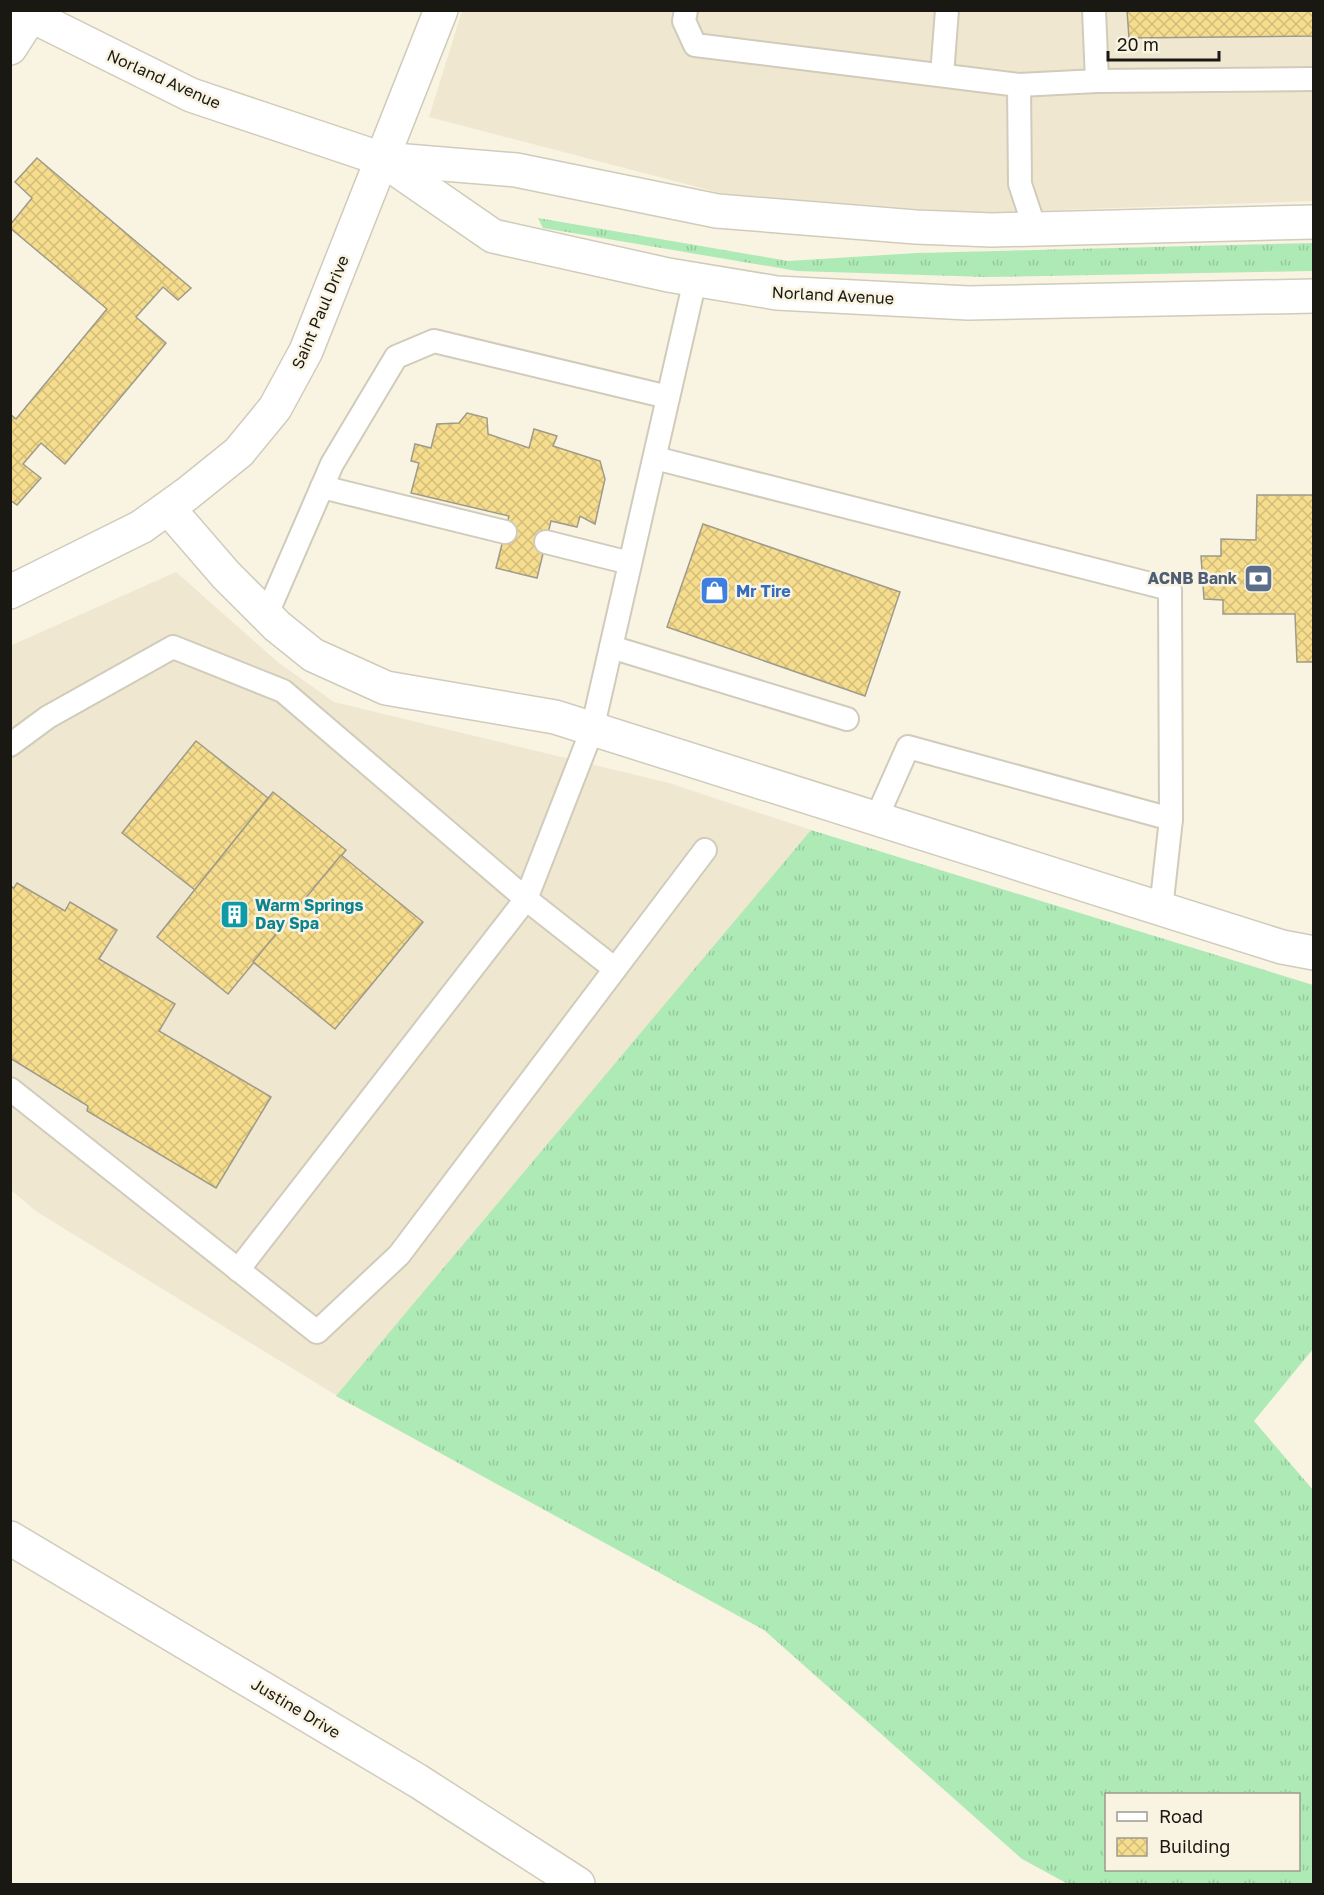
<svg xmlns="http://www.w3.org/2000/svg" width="1324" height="1895" font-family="'Golos Text',sans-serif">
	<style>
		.built { fill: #efe7cf }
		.grass { fill: url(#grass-tufts); fill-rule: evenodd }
		.building { fill: url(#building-cross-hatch); stroke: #9f9b8b; stroke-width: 1.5 }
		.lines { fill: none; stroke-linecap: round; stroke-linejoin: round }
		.service-casing { stroke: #d0cbbb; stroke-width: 26 }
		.minor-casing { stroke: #d0cbbb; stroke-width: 36 }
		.secondary-casing { stroke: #d0cbbb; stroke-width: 36 }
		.service { stroke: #fff; stroke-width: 22 }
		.minor { stroke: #fff; stroke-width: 33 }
		.secondary { stroke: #fff; stroke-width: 33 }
		.labels { text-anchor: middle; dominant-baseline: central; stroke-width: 5; stroke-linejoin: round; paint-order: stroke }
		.street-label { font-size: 16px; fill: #1a1812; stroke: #f9f3e2 }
		.service-label { font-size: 16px; font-weight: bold; fill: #4e5e75; stroke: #f9f3e2; text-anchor: end }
		.shop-label { font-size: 16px; font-weight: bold; fill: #366cbe; stroke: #f9f3e2; text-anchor: start }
		.culture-label { font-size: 16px; font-weight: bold; fill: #0d838f; stroke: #f9f3e2; text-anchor: start }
	</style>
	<defs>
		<pattern id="grass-tufts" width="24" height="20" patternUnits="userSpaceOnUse" patternTransform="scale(1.5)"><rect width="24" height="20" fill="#aeeab6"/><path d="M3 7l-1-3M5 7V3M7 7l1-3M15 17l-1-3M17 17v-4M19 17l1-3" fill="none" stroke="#95c89b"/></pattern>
		<pattern id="building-cross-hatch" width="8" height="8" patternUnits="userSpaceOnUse" patternTransform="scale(1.5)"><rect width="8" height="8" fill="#f6dd8d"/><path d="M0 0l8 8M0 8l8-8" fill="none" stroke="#d2bd79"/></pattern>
	</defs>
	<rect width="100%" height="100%" fill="#f9f3e2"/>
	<g class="built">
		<polygon points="462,11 1313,11 1313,201 974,213 724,194 429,117"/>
		<polygon points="176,572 279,663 334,702 669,783 811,830 352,1405 37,1212 11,1190 10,646"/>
	</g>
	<g class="grass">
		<polygon points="538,218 788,261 917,253 1313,243 1313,271 986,277 797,271 543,228"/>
		<path d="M 811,830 L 1313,985 L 1313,1349 L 1254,1421 L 1313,1490 L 1313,1884 L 1068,1884 L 1022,1859 L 764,1630 L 336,1396 ZM 1106,1794 L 1298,1794 L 1298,1870 L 1106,1870 Z"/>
	</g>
	<g class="building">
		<polygon points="1127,10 1314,10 1314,36 1129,38"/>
		<polygon points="37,158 191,288 178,300 163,287 136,317 166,343 65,464 41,443 23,464 41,478 17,505 10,500 10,414 16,419 107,309 10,228 10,225 32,198 15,182"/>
		<polygon points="467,413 487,418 488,434 529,448 534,429 557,436 553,446 600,461 605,479 595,524 580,516 577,527 551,521 537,578 496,568 509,516 411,493 419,463 411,461 415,444 431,448 437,424 459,423"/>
		<polygon points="1257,495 1314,495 1314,662 1297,662 1295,614 1223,614 1223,600 1204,599 1201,556 1221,556 1221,539 1256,540"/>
		<polygon points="703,524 900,592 865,696 667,627"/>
		<polygon points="196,741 268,798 195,890 122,833"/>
		<polygon points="273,792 346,850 228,994 157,937"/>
		<polygon points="341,855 423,922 335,1029 253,962"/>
		<polygon points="17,883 65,911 70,902 117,930 99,959 175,1004 159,1031 271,1097 216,1188 87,1111 88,1106 10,1058 10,886 14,888"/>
	</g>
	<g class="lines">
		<defs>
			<g id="service">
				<polyline points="686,10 684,21 695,45 1019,85 1020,184 1035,229"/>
				<polyline points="942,75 947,10"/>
				<polyline points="1097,81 1314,79"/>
				<polyline points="1019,85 1097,81 1094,10"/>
				<polyline points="655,458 1170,589 1171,819 908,747 876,819"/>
				<polyline points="322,487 505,532"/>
				<polyline points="546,542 630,563"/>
				<polyline points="266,616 332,464 396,357 434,341 668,397"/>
				<polyline points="611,647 847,719"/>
				<polyline points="10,745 48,717 173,647 283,691 526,899 592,730 695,280"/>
				<polyline points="1161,909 1171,819"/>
				<polyline points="10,1089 317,1332 399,1255 705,850"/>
				<polyline points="238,1270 526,899 615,969"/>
			</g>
			<g id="minor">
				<polyline points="10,48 30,17"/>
				<polyline points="168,508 226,575 277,626 313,655 386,688 555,717 1282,947 1314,953"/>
				<polyline points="10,592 141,527 187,494 239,452 275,408 306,351 441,10"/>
				<polyline points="10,1538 418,1781 578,1884"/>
			</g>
			<g id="secondary">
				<polyline points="20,10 191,95 382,159 516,170 717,211 916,227 992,230 1314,222"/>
				<polyline points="383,160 493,236 668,275 777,293 968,303 1314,296"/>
			</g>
		</defs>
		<use href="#service" class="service-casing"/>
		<use href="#minor" class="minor-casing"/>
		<use href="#secondary" class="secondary-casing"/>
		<use href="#service" class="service"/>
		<use href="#minor" class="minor"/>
		<use href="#secondary" class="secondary"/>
	</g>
	<defs>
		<symbol id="bank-square" viewBox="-11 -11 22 22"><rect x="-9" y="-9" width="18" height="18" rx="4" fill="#5c6f8a" stroke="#f9f3e2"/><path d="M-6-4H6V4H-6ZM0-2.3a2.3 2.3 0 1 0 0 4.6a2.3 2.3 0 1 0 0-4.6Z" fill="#fff"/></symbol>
		<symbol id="shop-square" viewBox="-11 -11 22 22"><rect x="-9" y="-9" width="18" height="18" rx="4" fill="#3f7fe0" stroke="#f9f3e2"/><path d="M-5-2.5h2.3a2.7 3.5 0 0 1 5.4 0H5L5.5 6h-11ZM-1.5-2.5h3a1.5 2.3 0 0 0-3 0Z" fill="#fff"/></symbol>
		<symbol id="building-square" viewBox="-11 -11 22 22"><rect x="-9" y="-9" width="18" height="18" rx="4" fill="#0f9aa8" stroke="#f9f3e2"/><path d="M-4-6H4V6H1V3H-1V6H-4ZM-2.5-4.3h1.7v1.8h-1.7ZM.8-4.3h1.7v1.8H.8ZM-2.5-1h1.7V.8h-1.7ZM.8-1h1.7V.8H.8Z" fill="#fff"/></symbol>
	</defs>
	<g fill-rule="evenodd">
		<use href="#bank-square" x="1242" y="562" width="33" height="33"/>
		<use href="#shop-square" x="698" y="574" width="33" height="33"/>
		<use href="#building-square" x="218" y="898" width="33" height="33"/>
	</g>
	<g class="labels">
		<g class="street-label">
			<text transform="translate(164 79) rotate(24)">Norland Avenue</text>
			<text transform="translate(833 295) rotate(3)">Norland Avenue</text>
			<text transform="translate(320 312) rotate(-67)">Saint Paul Drive</text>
			<text transform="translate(296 1708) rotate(31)">Justine Drive</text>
		</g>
		<g class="service-label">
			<text x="1237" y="578">ACNB Bank</text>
		</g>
		<g class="shop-label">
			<text x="736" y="591">Mr Tire</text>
		</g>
		<g class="culture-label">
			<text x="255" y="905">Warm Springs<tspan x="255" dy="18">Day Spa</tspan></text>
		</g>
	</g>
	<rect width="1324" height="1895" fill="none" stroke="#1a1812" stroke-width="24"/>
	<rect x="1105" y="1793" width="195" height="78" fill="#f9f3e2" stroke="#a09b8f" stroke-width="1.5"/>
	<rect x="1117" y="1812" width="30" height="9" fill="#ffffff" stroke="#a09b8f" stroke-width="1.5"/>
	<text x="1159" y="1823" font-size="18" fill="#1a1812">Road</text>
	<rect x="1117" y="1838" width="30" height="18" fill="url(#building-cross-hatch)" stroke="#a09b8f" stroke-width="1.5"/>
	<text x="1159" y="1853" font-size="18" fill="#1a1812">Building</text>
	<path d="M1108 51v9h111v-9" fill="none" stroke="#1a1812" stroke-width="3"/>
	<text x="1117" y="51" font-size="18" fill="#1a1812" stroke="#f9f3e2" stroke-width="4.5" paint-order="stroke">20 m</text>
</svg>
